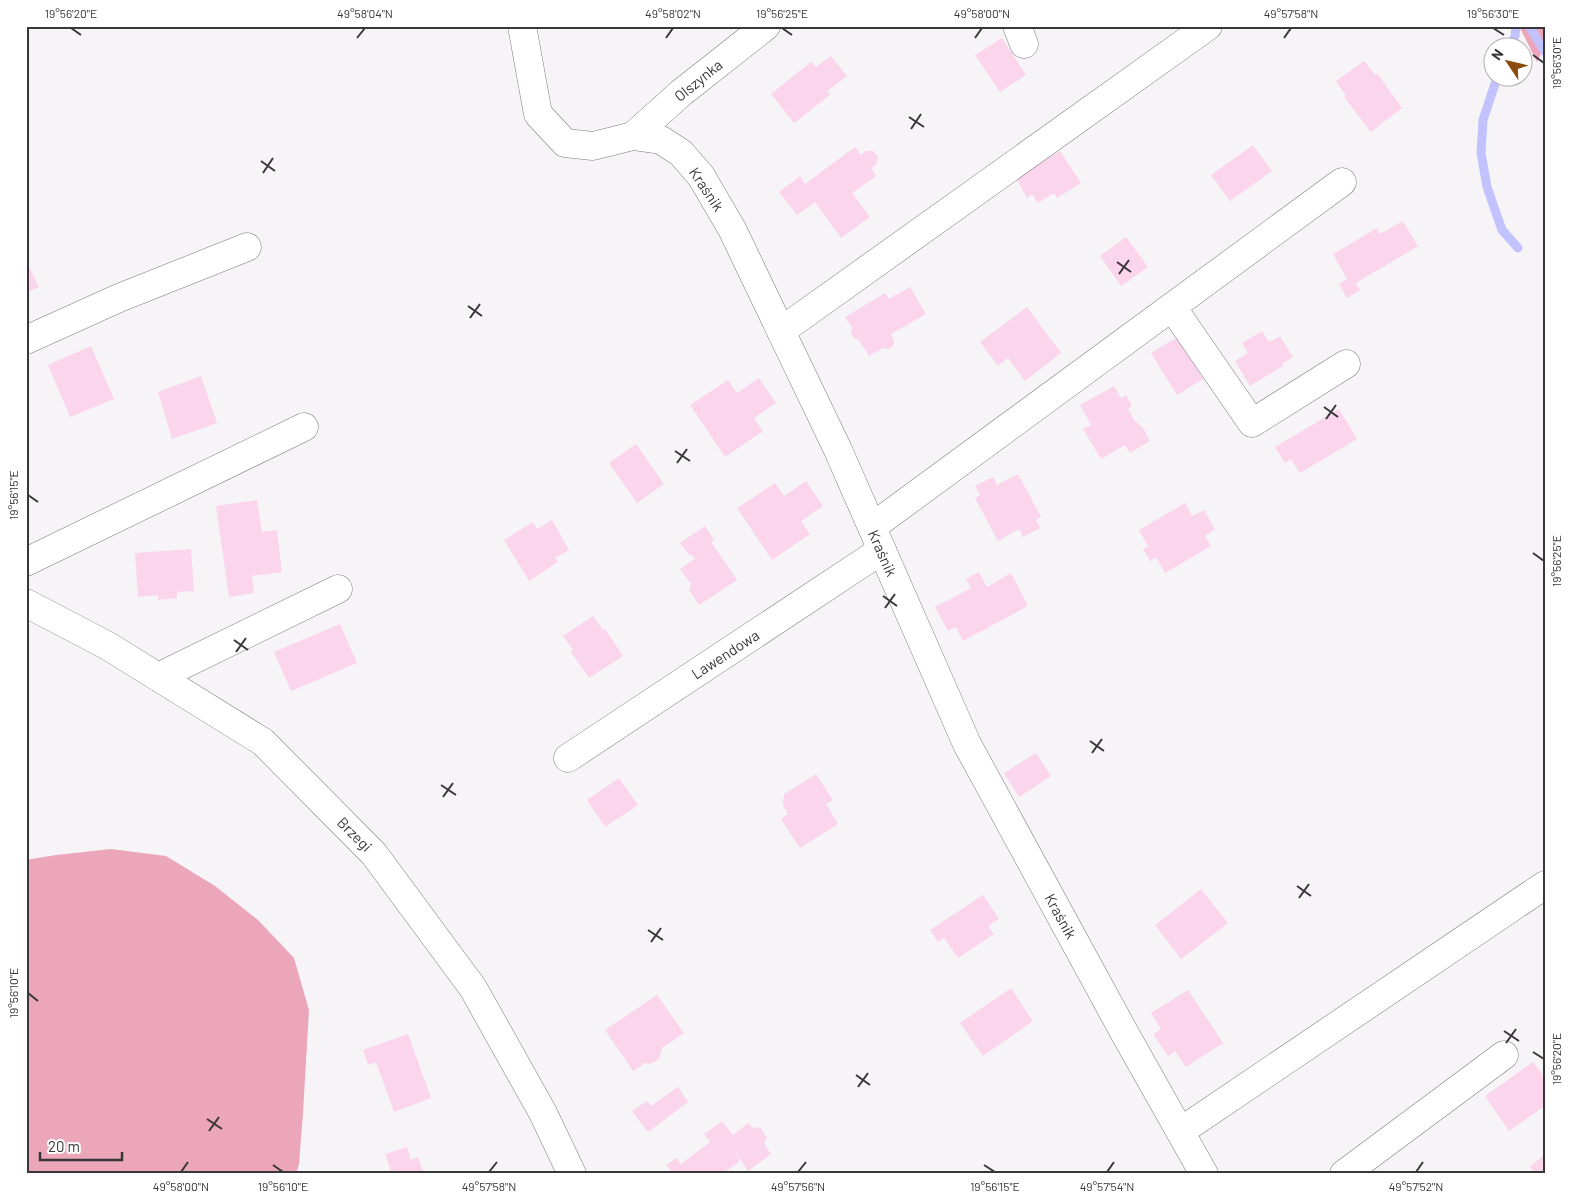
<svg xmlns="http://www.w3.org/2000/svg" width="1571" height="1200" font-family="Barlow,sans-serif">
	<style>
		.forest { fill: #eba7b9 }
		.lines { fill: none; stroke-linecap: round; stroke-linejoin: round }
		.stream { stroke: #c1c2fe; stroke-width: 9 }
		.building { fill: #fad5eb }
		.minor-casing { stroke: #7e7b7e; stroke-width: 29 }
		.minor { stroke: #fff; stroke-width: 28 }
		.ticks { fill: none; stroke: #383638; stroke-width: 2 }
		.labels { text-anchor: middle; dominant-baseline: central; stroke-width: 4; stroke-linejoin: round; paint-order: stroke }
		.street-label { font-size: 15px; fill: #383638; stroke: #fff }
		.neatline { fill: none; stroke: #383638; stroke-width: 2 }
		.ticks-label { font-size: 12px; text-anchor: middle; fill: #383638 }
	</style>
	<rect width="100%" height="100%" fill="#f7f4f8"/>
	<g class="forest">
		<polygon points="1519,26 1545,26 1545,46 1537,62"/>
		<polygon points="111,849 166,856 215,886 258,920 294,958 309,1010 303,1113 299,1164 296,1174 26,1174 26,860 56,855"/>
	</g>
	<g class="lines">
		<g class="stream">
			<polyline points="1529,26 1545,52"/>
			<polyline points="1510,48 1515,36 1516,26"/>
			<polyline points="1497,78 1483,120 1481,153 1487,187 1502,230 1518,248"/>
		</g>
	</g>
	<g class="building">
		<polygon points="1002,38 1026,75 1000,92 975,55"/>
		<polygon points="831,56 847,76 827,91 830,95 794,123 771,94 811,62 816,67"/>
		<polygon points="1364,61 1375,75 1377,73 1402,108 1371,132 1344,97 1346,96 1336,81"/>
		<polygon points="1253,145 1272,171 1230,201 1211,175"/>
		<polygon points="855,147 861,155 866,151 873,151 878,157 876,165 871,168 876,176 852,193 870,217 841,238 815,202 797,215 779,192 800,176 805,184"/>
		<polygon points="1060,151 1081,183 1057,198 1054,193 1038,203 1032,194 1027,198 1014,174 1034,161 1037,165"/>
		<polygon points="1403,221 1418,246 1356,283 1360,290 1347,298 1339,284 1347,279 1333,254 1377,228 1380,234"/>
		<polygon points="1126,237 1148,267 1121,286 1100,256"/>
		<polygon points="26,260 39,287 26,293"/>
		<polygon points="910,287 926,314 891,334 894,341 893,346 888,349 883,348 869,356 859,340 854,338 851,333 852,328 845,317 885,293 889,299"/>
		<polygon points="1027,307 1061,353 1025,381 1008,358 998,366 980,342"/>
		<polygon points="1262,331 1269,342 1280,336 1293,357 1282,364 1283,366 1250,386 1235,361 1248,353 1242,343"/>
		<polygon points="1178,337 1203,379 1177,395 1151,353"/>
		<polygon points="91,346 114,399 70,417 48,365"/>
		<polygon points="201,376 217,423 172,439 158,392"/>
		<polygon points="759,378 776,403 754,418 763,431 725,457 690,405 728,380 737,393"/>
		<polygon points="1114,386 1121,398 1126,395 1132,406 1128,409 1135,421 1143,428 1150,441 1130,453 1125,445 1101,459 1083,429 1091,425 1080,405"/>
		<polygon points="1339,409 1357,439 1300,473 1291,459 1285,463 1275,447"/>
		<polygon points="636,444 664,484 637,503 609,463"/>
		<polygon points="1018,474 1041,517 1036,520 1040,528 1023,537 1019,529 998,541 975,498 980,495 975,486 993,477 997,485"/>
		<polygon points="806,481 823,506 801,521 810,534 772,560 737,508 775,483 784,496"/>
		<polygon points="257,500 262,532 277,530 282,572 252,576 254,593 229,597 216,506"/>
		<polygon points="1185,503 1192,516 1204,510 1215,529 1205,536 1211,546 1165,573 1156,557 1150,561 1143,549 1148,546 1139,530"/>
		<polygon points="552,520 569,550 555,558 558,562 529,581 504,540 533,522 537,529"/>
		<polygon points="705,526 714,540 711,542 737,580 699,605 689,590 691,584 680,569 695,559 691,554 690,556 680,543"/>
		<polygon points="191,549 194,591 177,592 177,598 158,600 158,595 138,597 135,553"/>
		<polygon points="979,572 987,587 1011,573 1028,606 963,641 956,627 948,631 935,607 971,588 966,579"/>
		<polygon points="593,616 603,630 605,629 623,656 589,678 571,652 573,650 563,636"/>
		<polygon points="340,624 357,663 291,691 274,652"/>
		<polygon points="1036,753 1051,776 1019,797 1004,773"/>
		<polygon points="816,774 833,800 826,804 838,824 800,848 781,819 788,814 783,805 784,794"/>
		<polygon points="619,778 638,805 605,827 587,800"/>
		<polygon points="1201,889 1228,923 1181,959 1155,925"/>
		<polygon points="983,895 999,919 988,926 994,934 958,958 944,938 938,942 930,930"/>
		<polygon points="1011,988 1033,1021 983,1056 960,1023"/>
		<polygon points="1188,990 1223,1043 1186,1067 1175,1051 1168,1056 1153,1034 1161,1029 1151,1013"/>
		<polygon points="657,995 684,1033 662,1048 659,1059 650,1064 645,1063 633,1071 605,1030"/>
		<polygon points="408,1034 431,1098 394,1112 376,1062 368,1065 363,1050"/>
		<polygon points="1533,1062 1545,1078 1545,1106 1509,1131 1485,1096"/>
		<polygon points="678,1087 688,1102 648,1132 632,1111 647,1101 651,1106"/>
		<polygon points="722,1121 733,1135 748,1123 753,1128 760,1127 767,1138 764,1144 771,1154 748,1171 735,1151 740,1161 722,1174 667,1174 671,1171 666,1165 676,1158 681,1164 710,1142 704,1134"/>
		<polygon points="407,1147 411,1160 418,1157 424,1174 392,1174 385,1154"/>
		<polygon points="1545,1155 1545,1174 1529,1174 1533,1171 1530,1166"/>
	</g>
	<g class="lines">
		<defs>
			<g id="minor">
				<polyline points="522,26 538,114 565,143 593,146 633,136 661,140 681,153 701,176 732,229 838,450 967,744 1124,1032 1204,1174"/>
				<polyline points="1017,26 1024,44"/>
				<polyline points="633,136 681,93 766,26"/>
				<polyline points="1172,307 1252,423 1346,364"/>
				<polyline points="781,331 1208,26"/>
				<polyline points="26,340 119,298 247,247"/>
				<polyline points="872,527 1342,182"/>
				<polyline points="26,562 304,427"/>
				<polyline points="26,603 108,646 263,742 374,854 473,988 543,1113 572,1174"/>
				<polyline points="158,677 338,589"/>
				<polyline points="568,758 882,550"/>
				<polyline points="1181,1131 1545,885"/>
				<polyline points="1344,1174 1504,1055"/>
			</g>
		</defs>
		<use href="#minor" class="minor-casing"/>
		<use href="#minor" class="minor"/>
	</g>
	<path class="ticks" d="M 71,28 L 81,35M 782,28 L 792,35M 1493,28 L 1504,35M 357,38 L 365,28M 666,38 L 673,28M 975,38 L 982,28M 1284,38 L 1291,28M 1533,55 L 1544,63M 909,117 L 924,127M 911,129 L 921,114M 261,161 L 275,171M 263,173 L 273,158M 1117,262 L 1131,272M 1119,274 L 1129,260M 468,306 L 482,316M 470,318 L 480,304M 1324,407 L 1338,417M 1326,419 L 1336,405M 675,451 L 690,461M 677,463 L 687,449M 28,495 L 38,502M 1533,553 L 1544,561M 883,596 L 897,606M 885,608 L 895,594M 234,640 L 248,650M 236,652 L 246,638M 1090,741 L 1104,751M 1092,753 L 1102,739M 441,785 L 456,795M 443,797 L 453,783M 1297,886 L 1311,896M 1299,898 L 1309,884M 648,930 L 663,940M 651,942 L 661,928M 28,993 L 38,1001M 1504,1031 L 1519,1041M 1506,1043 L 1516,1029M 1533,1052 L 1544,1059M 856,1075 L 870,1085M 858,1087 L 868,1073M 207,1119 L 222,1129M 209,1131 L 219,1117M 273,1165 L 283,1172M 984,1165 L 995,1172M 181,1172 L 188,1162M 489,1172 L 497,1162M 798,1172 L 806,1162M 1107,1172 L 1114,1162M 1416,1172 L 1423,1162"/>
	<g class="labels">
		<g class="street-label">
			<text transform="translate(698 80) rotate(-39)">Olszynka</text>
			<text transform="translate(707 189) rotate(56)">Kraśnik</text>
			<text transform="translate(883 553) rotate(66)">Kraśnik</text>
			<text transform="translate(725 654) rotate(-33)">Lawendowa</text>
			<text transform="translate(355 834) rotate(45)">Brzegi</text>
			<text transform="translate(1061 916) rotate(61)">Kraśnik</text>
		</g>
	</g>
	<rect width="1571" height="1200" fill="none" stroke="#ffffff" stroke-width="55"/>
	<g transform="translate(1508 62) rotate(305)"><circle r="24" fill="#ffffff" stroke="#afafaf"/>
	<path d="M0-4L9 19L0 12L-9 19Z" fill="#8a4d0c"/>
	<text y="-8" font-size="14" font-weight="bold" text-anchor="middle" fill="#383638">N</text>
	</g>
	<path d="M40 1152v8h82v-8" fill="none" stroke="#383638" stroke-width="2.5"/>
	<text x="48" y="1152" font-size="15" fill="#383638" stroke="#ffffff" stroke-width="4" paint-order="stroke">20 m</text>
	<rect x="28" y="28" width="1516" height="1144" class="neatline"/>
	<g class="ticks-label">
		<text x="71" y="18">19°56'20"E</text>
		<text x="365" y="18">49°58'04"N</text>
		<text x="673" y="18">49°58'02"N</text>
		<text x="782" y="18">19°56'25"E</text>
		<text x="982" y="18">49°58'00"N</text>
		<text x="1291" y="18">49°57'58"N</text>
		<text x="1493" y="18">19°56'30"E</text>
		<text transform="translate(1557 63) rotate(-90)" y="4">19°56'30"E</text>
		<text transform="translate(14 495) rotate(-90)" y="4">19°56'15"E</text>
		<text transform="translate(1557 561) rotate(-90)" y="4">19°56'25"E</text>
		<text transform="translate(14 993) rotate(-90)" y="4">19°56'10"E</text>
		<text transform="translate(1557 1059) rotate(-90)" y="4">19°56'20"E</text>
		<text x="181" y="1191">49°58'00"N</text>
		<text x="283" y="1191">19°56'10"E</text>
		<text x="489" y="1191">49°57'58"N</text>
		<text x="798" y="1191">49°57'56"N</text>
		<text x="995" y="1191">19°56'15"E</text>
		<text x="1107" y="1191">49°57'54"N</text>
		<text x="1416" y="1191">49°57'52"N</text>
	</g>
</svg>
